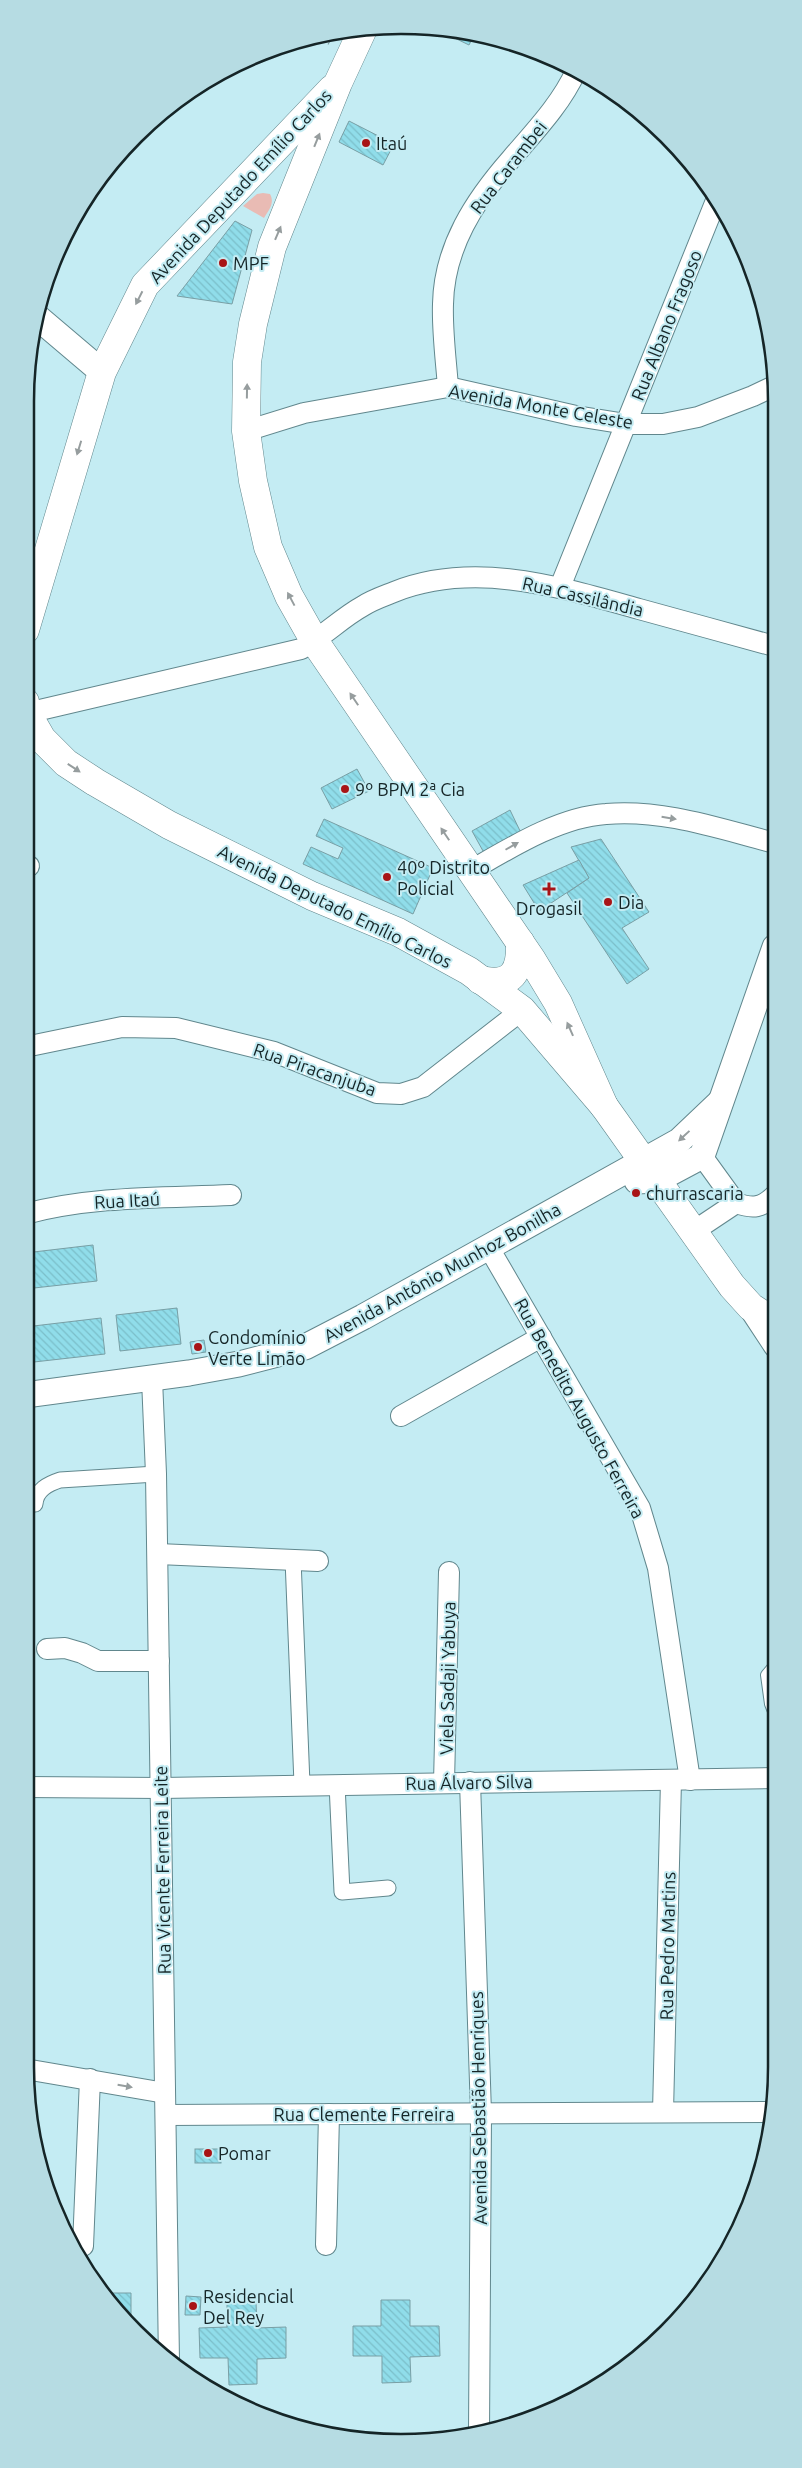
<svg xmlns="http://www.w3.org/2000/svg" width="802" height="2468" font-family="Ubuntu,sans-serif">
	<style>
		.green { fill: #e9bbb4 }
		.building { fill: url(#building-back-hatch); stroke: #799fa5 }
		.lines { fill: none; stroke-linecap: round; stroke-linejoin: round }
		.service-casing { stroke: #61878d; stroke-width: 12 }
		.pedestrian-casing { stroke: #61878d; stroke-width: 17 }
		.minor-casing { stroke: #61878d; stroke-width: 22 }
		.tertiary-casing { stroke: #61878d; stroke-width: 27 }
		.secondary-casing { stroke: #61878d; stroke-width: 29 }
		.path { stroke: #7c9a9f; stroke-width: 3; stroke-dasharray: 1 4; stroke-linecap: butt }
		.service { stroke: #fff; stroke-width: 10 }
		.pedestrian { stroke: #fff; stroke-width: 15 }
		.minor { stroke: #fff; stroke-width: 20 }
		.tertiary { stroke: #fff; stroke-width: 25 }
		.secondary { stroke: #fff; stroke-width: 28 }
		.oneway { fill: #969d9e }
		.poi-dot { fill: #a81416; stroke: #c4ecf3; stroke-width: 2 }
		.labels { text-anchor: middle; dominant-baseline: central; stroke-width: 4; stroke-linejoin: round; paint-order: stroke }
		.poi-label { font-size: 18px; fill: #152527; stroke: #c4ecf3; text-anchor: start }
		.street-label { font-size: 18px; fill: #152527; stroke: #c4ecf3 }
		.rim { fill: none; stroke: #152527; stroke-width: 2.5 }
	</style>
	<defs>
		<pattern id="building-back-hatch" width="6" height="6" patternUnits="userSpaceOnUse" patternTransform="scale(1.25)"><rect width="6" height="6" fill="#90ddea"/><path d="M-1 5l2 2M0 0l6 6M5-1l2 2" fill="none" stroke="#7bbec9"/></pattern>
	</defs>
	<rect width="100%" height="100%" fill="#c4ecf3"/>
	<path class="green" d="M 263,193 L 270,194 C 275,203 269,210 264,218 L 243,206 L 257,194 Z"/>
	<g class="building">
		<polygon points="434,28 475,32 475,33 469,45"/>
		<polygon points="349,121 394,144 383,165 339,142"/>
		<polygon points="235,221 252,230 232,304 177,296"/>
		<polygon points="357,769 369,791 332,809 321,788"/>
		<polygon points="510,810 522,835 488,853 483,851 472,831"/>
		<polygon points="324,819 433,868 413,914 303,864 311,847 338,859 343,848 316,836"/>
		<polygon points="601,839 649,912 622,928 649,969 627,984 567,893 589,878 571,847"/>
		<polygon points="579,860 589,878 539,911 523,885"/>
		<polygon points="93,1245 97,1281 25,1289 25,1253"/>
		<polygon points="177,1308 181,1344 120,1351 116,1315"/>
		<polygon points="101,1318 105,1354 25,1363 25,1327"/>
		<polygon points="204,1340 206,1352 192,1354 190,1342"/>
		<rect x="195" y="2149" width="26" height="14"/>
		<polygon points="105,2293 131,2293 131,2327 119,2315"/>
		<polygon points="186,2296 201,2297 200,2315 185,2315"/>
		<polygon points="381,2300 410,2300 410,2326 439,2326 440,2356 410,2357 411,2382 382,2383 382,2356 353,2356 353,2326 381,2326"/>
		<polygon points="227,2302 256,2302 257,2328 286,2327 286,2358 257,2359 257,2384 229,2385 228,2358 200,2358 199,2328 227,2327"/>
	</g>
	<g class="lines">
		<defs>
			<polyline id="service" points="776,1663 766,1675 770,1704 776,1719"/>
			<g id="pedestrian">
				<path d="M 35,1504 C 36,1490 48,1484 60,1480 L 156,1474"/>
				<polyline points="293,1559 302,1784"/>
				<polyline points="337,1784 342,1892 388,1888"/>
			</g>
			<g id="minor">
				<path d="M 448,387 C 446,360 442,331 443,304 C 444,247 475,200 511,159 C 535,131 561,104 576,71"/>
				<polyline points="246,431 304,413 448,387 576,416 626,424 663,424 698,417 753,396 774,386"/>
				<polyline points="560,587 715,203"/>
				<path d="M 27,713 L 301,649 C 323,637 341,618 363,606 C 372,600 384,596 394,592 C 474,560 560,587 639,609 C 684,621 729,634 774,646"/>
				<polyline points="25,867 29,866"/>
				<path d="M 470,871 C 510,848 559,817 606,814 C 664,809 720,829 775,843"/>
				<polyline points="25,1047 122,1027 176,1028 274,1052 377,1093 401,1094 423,1087 522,1010"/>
				<path d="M 702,1156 L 736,1203 C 753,1209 762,1208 775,1195"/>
				<path d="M 25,1214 C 92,1196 162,1198 231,1195"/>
				<polyline points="694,1231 736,1203"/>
				<polyline points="489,1248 640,1508 658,1568 690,1780"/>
				<polyline points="152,1379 156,1474 169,2362"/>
				<polyline points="401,1416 541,1337"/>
				<polyline points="158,1554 318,1561"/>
				<polyline points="47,1649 65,1648 82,1653 98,1661 159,1661"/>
				<polyline points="470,1782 481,2113 479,2433"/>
				<polyline points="444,1783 449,1572"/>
				<polyline points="25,1787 161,1788 776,1778"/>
				<polyline points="25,2069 165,2093"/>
				<polyline points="663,2112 671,1780"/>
				<polyline points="166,2115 773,2112"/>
				<polyline points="326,2245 329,2114"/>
				<polyline points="83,2246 90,2079"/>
			</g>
			<g id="tertiary">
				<polyline points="36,316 102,372"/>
				<polyline points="637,1181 657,1180 702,1156 775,947"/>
				<polyline points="751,1307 776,1345"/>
				<polyline points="25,1395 189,1373 239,1364 305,1347 363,1317 679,1141 719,1103"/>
			</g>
			<g id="secondary">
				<polyline points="363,29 338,83 272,247 253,324 247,362 246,431 253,481 268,547 289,596 315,642 532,960 558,1003 604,1106"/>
				<polyline points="25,630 102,372 145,285 332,89"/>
				<polyline points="25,702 27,713 42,739 66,763 95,782 169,825 312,896 398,932 469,971 522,1010 604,1106 732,1286 751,1307 776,1323"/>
				<path d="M 480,980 C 512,987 521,972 520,942"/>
			</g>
		</defs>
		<use href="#service" class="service-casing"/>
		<use href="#pedestrian" class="pedestrian-casing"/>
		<use href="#minor" class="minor-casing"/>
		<use href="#tertiary" class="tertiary-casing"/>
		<use href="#secondary" class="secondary-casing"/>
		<polyline class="path" points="315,36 332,45"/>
		<use href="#service" class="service"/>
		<use href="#pedestrian" class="pedestrian"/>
		<use href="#minor" class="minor"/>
		<use href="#tertiary" class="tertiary"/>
		<use href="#secondary" class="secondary"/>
	</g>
	<defs><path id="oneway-solid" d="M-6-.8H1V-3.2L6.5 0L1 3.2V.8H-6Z" transform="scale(1.25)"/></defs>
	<g class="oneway">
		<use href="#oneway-solid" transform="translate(317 140) rotate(-68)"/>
		<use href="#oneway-solid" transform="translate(278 233) rotate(-67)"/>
		<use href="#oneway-solid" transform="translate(139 298) rotate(117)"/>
		<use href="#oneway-solid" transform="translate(247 391) rotate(-89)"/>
		<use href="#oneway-solid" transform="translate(79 448) rotate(107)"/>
		<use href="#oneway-solid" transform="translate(291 599) rotate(-118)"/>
		<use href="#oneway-solid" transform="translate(354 699) rotate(-124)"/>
		<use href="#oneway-solid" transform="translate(74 768) rotate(33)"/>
		<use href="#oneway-solid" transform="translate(669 818) rotate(9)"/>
		<use href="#oneway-solid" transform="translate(445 834) rotate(-124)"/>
		<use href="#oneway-solid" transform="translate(512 846) rotate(-30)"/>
		<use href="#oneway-solid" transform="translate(570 1029) rotate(-114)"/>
		<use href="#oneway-solid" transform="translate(684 1136) rotate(137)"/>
		<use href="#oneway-solid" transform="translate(125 2086) rotate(10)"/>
	</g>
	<g class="poi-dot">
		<circle cx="366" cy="143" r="5"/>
		<circle cx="223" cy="263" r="5"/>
		<circle cx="345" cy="789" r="5"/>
		<circle cx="387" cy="877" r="5"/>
		<path d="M546.5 881.5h5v5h5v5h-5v5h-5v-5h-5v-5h5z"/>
		<circle cx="608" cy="902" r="5"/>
		<circle cx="636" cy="1193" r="5"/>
		<circle cx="198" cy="1347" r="5"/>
		<circle cx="208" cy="2153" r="5"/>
		<circle cx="193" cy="2306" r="5"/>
	</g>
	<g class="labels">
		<g class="poi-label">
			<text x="376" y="143">Itaú</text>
			<text x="233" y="263">MPF</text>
			<text x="355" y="789">9º BPM 2ª Cia</text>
			<text x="397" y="867">40º Distrito<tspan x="397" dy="21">Policial</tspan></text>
			<text x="618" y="902">Dia</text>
			<text x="549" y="908" text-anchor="middle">Drogasil</text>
			<text x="646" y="1193">churrascaria</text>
			<text x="208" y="1337">Condomínio<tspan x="208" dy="21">Verte Limão</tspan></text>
			<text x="218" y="2153">Pomar</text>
			<text x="203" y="2296">Residencial<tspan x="203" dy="21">Del Rey</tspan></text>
		</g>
		<g class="street-label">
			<text transform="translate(508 167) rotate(-52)">Rua Carambei</text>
			<text transform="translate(240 186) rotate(-47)">Avenida Deputado Emílio Carlos</text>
			<text transform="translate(666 325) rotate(-68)">Rua Albano Fragoso</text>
			<text transform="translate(541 406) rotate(10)">Avenida Monte Celeste</text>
			<text transform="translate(583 596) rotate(13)">Rua Cassilândia</text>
			<text transform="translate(335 906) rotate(26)">Avenida Deputado Emílio Carlos</text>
			<text transform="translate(315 1069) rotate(19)">Rua Piracanjuba</text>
			<text transform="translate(127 1200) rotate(-3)">Rua Itaú</text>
			<text transform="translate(442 1272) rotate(-29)">Avenida Antônio Munhoz Bonilha</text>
			<text transform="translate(580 1408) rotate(61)">Rua Benedito Augusto Ferreira</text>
			<text transform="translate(447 1678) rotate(-89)">Viela Sadaji Yabuya</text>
			<text transform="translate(469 1782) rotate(-1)">Rua Álvaro Silva</text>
			<text transform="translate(162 1870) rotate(-91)">Rua Vicente Ferreira Leite</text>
			<text transform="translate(667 1946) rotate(-89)">Rua Pedro Martins</text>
			<text transform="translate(478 2108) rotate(-91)">Avenida Sebastião Henriques</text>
			<text x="364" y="2114">Rua Clemente Ferreira</text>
		</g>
	</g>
	<path d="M0 0H802V2468H0ZM401 34H401A367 367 0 0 1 768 401V2067A367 367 0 0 1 401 2434H401A367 367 0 0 1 34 2067V401A367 367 0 0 1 401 34Z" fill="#b6dce3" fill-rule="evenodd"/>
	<path class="rim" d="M401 34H401A367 367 0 0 1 768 401V2067A367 367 0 0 1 401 2434H401A367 367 0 0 1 34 2067V401A367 367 0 0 1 401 34Z"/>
</svg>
